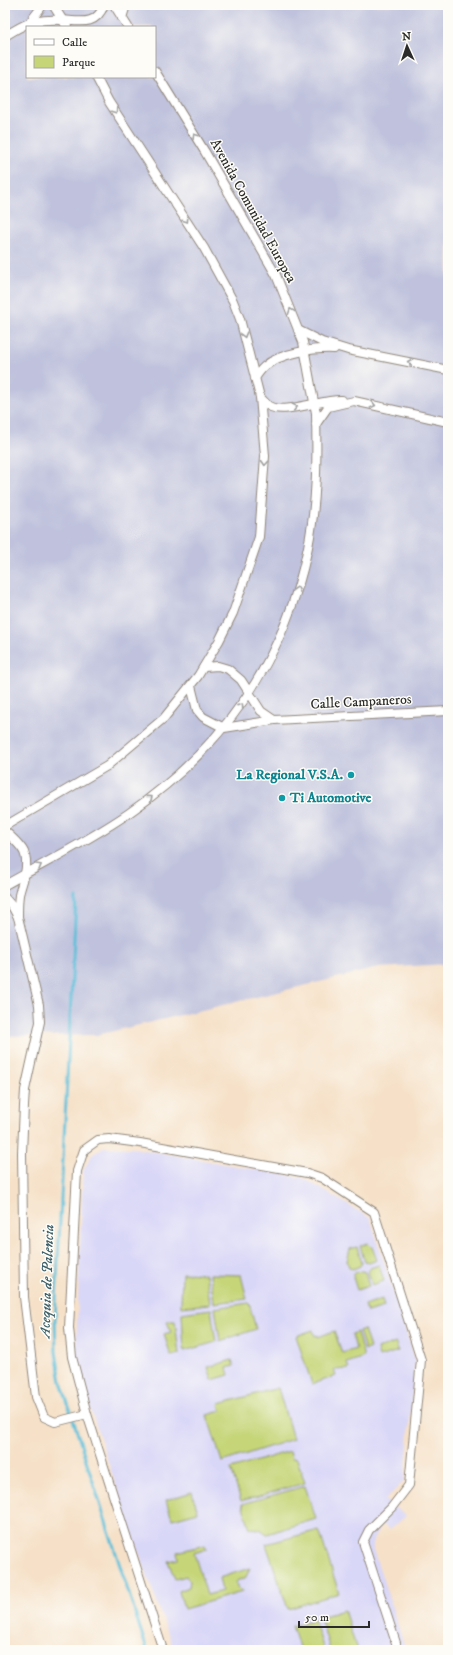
<svg xmlns="http://www.w3.org/2000/svg" width="453" height="1655" font-family="'IM FELL DW Pica',serif">
	<style>
		.built { fill: #d9d7f7 }
		.industrial { fill: #c0c2dd; fill-rule: evenodd }
		.green { fill: #c5d577; stroke: #788051 }
		.lines { fill: none; stroke-linecap: round; stroke-linejoin: round }
		.stream { stroke: #5bbfd9; stroke-width: 3 }
		.street-casing { stroke: #90867a; stroke-width: 10 }
		.street { stroke: #fff; stroke-width: 8 }
		.oneway { stroke: #a0a0a0 }
		.culture-dot { fill: #0f9aa8; stroke: #fdfcf7; stroke-width: 1.5 }
		.labels { text-anchor: middle; dominant-baseline: central; stroke-width: 3; stroke-linejoin: round; paint-order: stroke }
		.street-label { font-size: 14px; fill: #2b2b2b; stroke: #fdfcf7 }
		.culture-label { font-size: 14px; font-weight: bold; fill: #0d838f; stroke: #fdfcf7; text-anchor: end }
		.water-label { font-size: 15px; font-style: italic; fill: #3c5f68; stroke: #fdfcf7 }
	</style>
	<rect width="100%" height="100%" fill="#fdfcf7"/>
	<filter id="ink" filterUnits="userSpaceOnUse"><feTurbulence type="fractalNoise" baseFrequency=".025" numOctaves="2"/><feDisplacementMap in="SourceGraphic" scale="8" xChannelSelector="R" yChannelSelector="G"/><feConvolveMatrix kernelMatrix="1 2 1 2 8 2 1 2 1" color-interpolation-filters="sRGB"/></filter>
	<filter id="wash" filterUnits="userSpaceOnUse"><feTurbulence type="fractalNoise" baseFrequency=".012" numOctaves="4" result="noise"/><feDisplacementMap in="SourceGraphic" scale="16" xChannelSelector="R" yChannelSelector="G"/><feGaussianBlur stdDeviation="0.9" result="paint"/><feColorMatrix in="noise" values="0 0 0 0 0 0 0 0 0 0 0 0 0 0 0 0 0 1.4 0 .05"/><feComposite in="paint" operator="in"/></filter>
	<g filter="url(#wash)">
		<rect width="100%" height="100%" fill="#f6e1c8"/>
		<polygon class="built" points="103,1147 134,1148 303,1178 370,1218 415,1359 405,1480 385,1500 406,1516 390,1529 382,1524 373,1540 373,1549 406,1650 174,1650 129,1525 88,1401 80,1372 76,1353 83,1171 92,1155"/>
		<path class="industrial" d="M 5,5 L 448,5 L 448,964 L 378,968 L 97,1035 L 5,1036 ZM 27,27 L 155,27 L 155,77 L 27,77 Z"/>
		<g class="green">
			<polygon points="368,1243 372,1247 377,1260 369,1263 365,1262 360,1246"/>
			<polygon points="357,1247 362,1263 360,1266 353,1269 349,1267 347,1261 350,1249"/>
			<polygon points="379,1265 384,1281 372,1285 368,1271 370,1268"/>
			<polygon points="362,1271 365,1272 369,1286 357,1290 353,1277 354,1275 354,1273"/>
			<polygon points="182,1273 206,1274 210,1304 181,1307"/>
			<polygon points="210,1274 241,1275 247,1299 214,1303"/>
			<polygon points="382,1299 384,1307 367,1312 365,1305"/>
			<polygon points="249,1303 256,1329 220,1341 215,1308"/>
			<polygon points="211,1309 216,1342 184,1351 182,1313"/>
			<polygon points="167,1321 175,1321 179,1354 171,1356 164,1334 171,1332"/>
			<polygon points="364,1329 370,1348 365,1350 359,1331"/>
			<polygon points="313,1330 315,1336 318,1335 318,1337 334,1331 342,1353 356,1349 352,1334 357,1332 364,1357 347,1363 349,1369 334,1370 336,1376 312,1384 296,1336"/>
			<polygon points="396,1343 398,1351 379,1357 377,1349"/>
			<polygon points="232,1360 234,1366 227,1368 229,1375 212,1380 208,1367"/>
			<polygon points="278,1388 293,1439 222,1462 207,1415 221,1411 219,1404"/>
			<polygon points="290,1451 292,1458 297,1459 305,1483 241,1501 231,1469"/>
			<polygon points="305,1486 316,1519 267,1534 260,1529 250,1528 242,1504"/>
			<polygon points="192,1492 198,1512 172,1519 166,1500"/>
			<polygon points="319,1530 339,1593 288,1609 266,1544"/>
			<polygon points="205,1545 207,1549 194,1553 207,1595 222,1591 219,1578 250,1568 245,1579 238,1580 236,1583 238,1589 241,1590 242,1592 184,1609 179,1591 189,1587 190,1581 186,1576 175,1579 168,1561 178,1559 177,1552"/>
			<polygon points="344,1610 357,1650 330,1650 320,1617"/>
			<polygon points="314,1619 324,1650 300,1650 292,1626"/>
		</g>
		<g class="lines">
			<polyline class="stream" points="76,898 55,1320 56,1352 61,1382 147,1650"/>
		</g>
	</g>
	<g filter="url(#ink)">
		<g class="lines">
			<defs>
				<g id="street">
					<polyline points="53,5 67,27"/>
					<polyline points="114,5 128,27"/>
					<polyline points="122,18 126,5"/>
					<polyline points="29,23 43,5"/>
					<path d="M 5,36 C 14,31 23,24 33,22 C 43,20 52,19 61,20 C 79,21 96,27 104,5"/>
					<polyline points="298,330 322,342 348,350 448,370"/>
					<path d="M 255,378 C 258,374 261,369 265,366 C 280,353 315,348 334,349"/>
					<path d="M 260,397 C 263,400 266,404 269,406 C 284,415 322,399 342,400"/>
					<polyline points="316,424 328,407 354,401 448,422"/>
					<polyline points="204,667 218,666 228,669 241,680 261,711 274,720"/>
					<polyline points="191,686 197,710 203,717 224,728 274,720 448,711"/>
					<polyline points="5,826 107,766 164,718 198,676 219,641 233,613 259,537 265,456 260,397 240,319 233,301 204,248 109,102 96,77"/>
					<path d="M 5,831 C 11,837 20,844 24,852 C 30,867 22,881 19,895 C 18,902 18,910 18,917"/>
					<path d="M 5,885 C 46,862 90,840 129,813 C 224,747 285,661 308,547 C 317,503 317,458 316,413 L 303,342 L 276,275 L 205,152 L 155,71"/>
					<polyline points="5,898 12,906 18,917 39,1005 40,1022 25,1090 24,1106 22,1153 24,1297 36,1397 44,1417 55,1422 87,1414 72,1357 69,1328 77,1171 84,1150 98,1140 109,1139 140,1143 307,1173 322,1178 374,1212 421,1360 409,1485 392,1507 369,1530 363,1542 396,1643"/>
					<polyline points="87,1414 163,1650"/>
				</g>
			</defs>
			<use href="#street" class="street-casing"/>
			<use href="#street" class="street"/>
		</g>
		<defs><path id="oneway-chevron" d="M-2-3.5L2.5 0L-2 3.5" fill="none" stroke-width="1.6" stroke-linecap="round" stroke-linejoin="round"/></defs>
		<g class="oneway">
			<use href="#oneway-chevron" transform="translate(115 111) rotate(57)"/>
			<use href="#oneway-chevron" transform="translate(195 136) rotate(-122)"/>
			<use href="#oneway-chevron" transform="translate(186 220) rotate(57)"/>
			<use href="#oneway-chevron" transform="translate(291 311) rotate(-111)"/>
			<use href="#oneway-chevron" transform="translate(244 335) rotate(75)"/>
			<use href="#oneway-chevron" transform="translate(410 362) rotate(-168)"/>
			<use href="#oneway-chevron" transform="translate(373 405) rotate(13)"/>
			<use href="#oneway-chevron" transform="translate(295 407) rotate(-13)"/>
			<use href="#oneway-chevron" transform="translate(265 463) rotate(94)"/>
			<use href="#oneway-chevron" transform="translate(297 589) rotate(-73)"/>
			<use href="#oneway-chevron" transform="translate(241 706) rotate(-55)"/>
			<use href="#oneway-chevron" transform="translate(150 798) rotate(-37)"/>
			<use href="#oneway-chevron" transform="translate(39 866) rotate(-30)"/>
		</g>
	</g>
	<g class="culture-dot">
		<circle cx="351" cy="775" r="4"/>
		<circle cx="282" cy="798" r="4"/>
	</g>
	<g class="labels">
		<g class="street-label">
			<text transform="translate(253 211) rotate(61)">Avenida Comunidad Europea</text>
			<text transform="translate(361 702) rotate(-3)">Calle Campaneros</text>
		</g>
		<g class="culture-label">
			<text x="343" y="775">La Regional V.S.A.</text>
			<text x="290" y="798" text-anchor="start">Ti Automotive</text>
		</g>
		<g class="water-label">
			<text transform="translate(47 1281) rotate(-88)">Acequia de Palencia</text>
		</g>
	</g>
	<rect width="453" height="1655" fill="none" stroke="#fdfcf7" stroke-width="20"/>
	<rect x="26" y="26" width="130" height="52" fill="#fdfcf7" stroke="#a9a8a5"/>
	<rect x="34" y="39" width="20" height="6" fill="#ffffff" stroke="#a9a8a5"/>
	<text x="62" y="46" font-size="12" fill="#2b2b2b">Calle</text>
	<rect x="34" y="56" width="20" height="12" fill="#c5d577" stroke="#a9a8a5"/>
	<text x="62" y="66" font-size="12" fill="#2b2b2b">Parque</text>
	<g transform="translate(407 46) rotate(357)" stroke="#fdfcf7" stroke-width="3" paint-order="stroke">
	<path d="M0-3L7 15L0 10L-7 15Z" fill="#2b2b2b"/>
	<text y="-6" font-size="11" font-weight="bold" text-anchor="middle" fill="#2b2b2b">N</text>
	</g>
	<path d="M299 1621v6h70v-6" fill="none" stroke="#2b2b2b" stroke-width="2"/>
	<text x="305" y="1621" font-size="12" fill="#2b2b2b" stroke="#fdfcf7" stroke-width="3" paint-order="stroke">50 m</text>
</svg>
